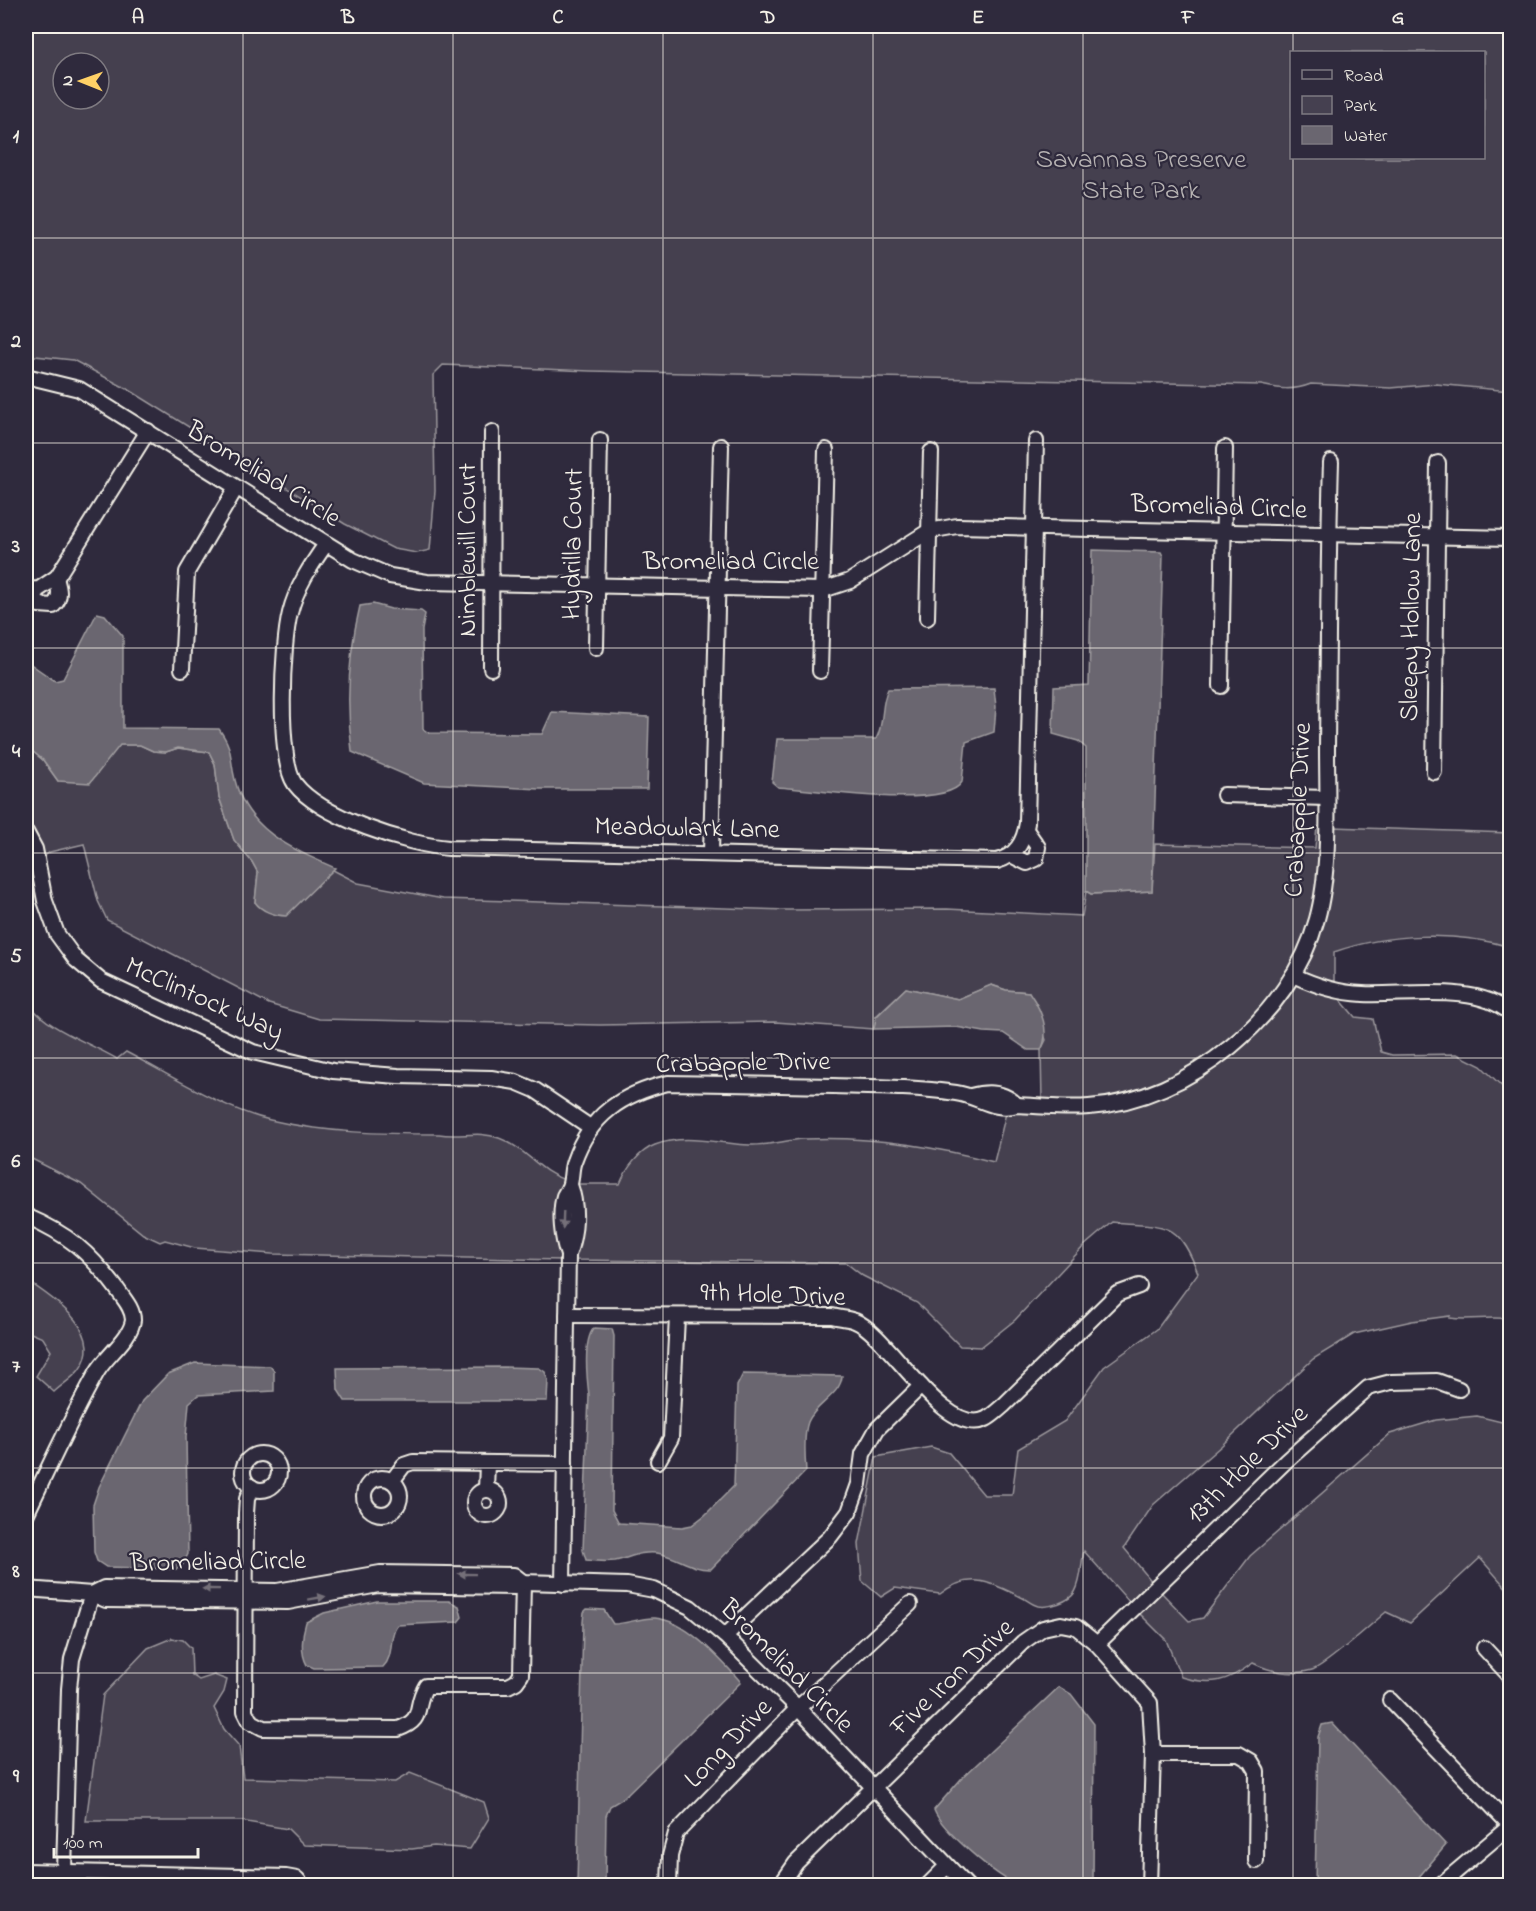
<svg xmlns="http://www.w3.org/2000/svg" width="1536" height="1911" font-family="'Indie Flower',sans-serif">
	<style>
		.green { fill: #454050; stroke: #9c989c; stroke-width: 1.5; fill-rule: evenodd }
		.water { fill: #6a6670; stroke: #a19ea0; stroke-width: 1.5 }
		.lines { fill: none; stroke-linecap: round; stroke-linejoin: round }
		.minor-casing { stroke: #f4f1e8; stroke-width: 18 }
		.minor { stroke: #2f2a3d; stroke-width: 14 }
		.oneway { fill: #747079 }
		.grid { fill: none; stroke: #f4f1e8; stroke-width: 1.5; stroke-opacity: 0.55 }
		.labels { text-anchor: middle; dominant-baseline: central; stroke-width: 4.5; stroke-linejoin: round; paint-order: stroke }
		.park-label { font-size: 27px; fill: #b7b3b3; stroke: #2f2a3d }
		.street-label { font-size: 27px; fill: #f4f1e8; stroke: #2f2a3d }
		.neatline { fill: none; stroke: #f4f1e8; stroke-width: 2 }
		.grid-label { font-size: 20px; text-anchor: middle; font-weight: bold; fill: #f4f1e8 }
	</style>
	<rect width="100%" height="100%" fill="#2f2a3d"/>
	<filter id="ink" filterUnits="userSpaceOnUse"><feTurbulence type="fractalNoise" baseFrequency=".0167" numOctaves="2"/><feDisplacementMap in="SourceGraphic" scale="12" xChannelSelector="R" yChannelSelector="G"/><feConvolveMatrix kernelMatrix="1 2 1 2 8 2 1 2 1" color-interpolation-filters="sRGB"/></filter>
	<g filter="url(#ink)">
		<g class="green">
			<path d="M 26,26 L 1510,26 L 1510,391 L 1436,384 L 1391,388 L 1311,384 C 1293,391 1279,389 1261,385 L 590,371 L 443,365 L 433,375 L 435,491 L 430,550 L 417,553 L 394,549 L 345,524 L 131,391 L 73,360 L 26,355 ZM 1292,52 L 1484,52 L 1484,158 L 1292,158 ZM 63,63 L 99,63 L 99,99 L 63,99 Z"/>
			<path d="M 120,745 L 140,745 L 153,751 L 166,752 L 178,748 L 209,752 L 215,764 L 219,797 L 234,840 L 252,862 L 258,873 L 255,902 L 305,895 L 333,870 L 358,883 L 443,899 L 787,910 L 947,909 L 1082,916 L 1086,891 L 1091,894 L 1152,891 L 1155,844 L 1315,848 L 1317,827 L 1321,827 C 1320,856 1319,889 1312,918 C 1299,965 1261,1019 1223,1049 C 1197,1070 1164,1083 1133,1093 C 1104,1103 1073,1102 1042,1102 L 1041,1050 L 1046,1040 L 1029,992 L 1006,990 L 992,985 L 958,999 L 906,988 L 876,1016 L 874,1029 L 775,1022 L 600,1025 L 319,1019 L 269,1004 L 107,920 L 98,901 L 84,844 L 50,852 L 43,857 L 26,821 L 26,746 L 43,760 L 58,781 Z"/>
			<path d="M 1332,827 L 1510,833 L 1510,947 C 1456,931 1388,933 1334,952 L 1334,986 L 1300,972 Z"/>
			<path d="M 1295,981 L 1338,997 L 1355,1017 L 1373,1019 L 1381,1052 L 1392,1055 L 1457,1054 L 1481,1066 L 1510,1094 L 1510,1319 C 1488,1316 1471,1321 1449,1318 L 1450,1316 L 1412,1321 L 1354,1334 L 1313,1359 L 1221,1446 L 1153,1505 L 1124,1548 L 1153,1583 L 1131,1604 L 1084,1551 C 1081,1563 1082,1580 1075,1592 C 1069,1602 1049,1608 1038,1606 C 1032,1605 1026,1599 1021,1597 C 991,1583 970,1570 940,1594 L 895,1588 L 881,1597 L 862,1581 L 859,1544 L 876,1457 L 931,1447 L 949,1453 L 984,1495 L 1012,1495 L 1018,1449 L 1065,1421 L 1104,1367 L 1157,1329 L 1198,1273 C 1177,1218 1165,1227 1112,1222 L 1084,1246 L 1015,1320 L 981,1347 L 960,1346 L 917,1303 L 863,1276 L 846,1263 L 574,1260 L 580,1240 L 580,1198 L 577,1184 L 620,1184 C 626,1169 639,1151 655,1145 C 685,1133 718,1144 750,1145 C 768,1146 786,1140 804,1139 C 868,1136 933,1146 994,1162 L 1006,1113 L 1046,1112 L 1187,1083 L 1230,1056 L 1274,1011 Z"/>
			<path d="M 26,1000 C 46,1030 87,1041 117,1059 L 126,1052 C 168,1074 225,1110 270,1120 C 325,1133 383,1134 439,1134 C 460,1138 478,1130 499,1138 C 525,1147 539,1172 565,1180 L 563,1260 L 272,1254 L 195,1248 L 165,1240 L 160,1242 L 143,1234 L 81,1184 L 26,1156 Z"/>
			<path d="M 26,1280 C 51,1297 108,1332 79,1370 C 72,1379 61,1385 54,1392 L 36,1376 L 51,1351 L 43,1338 L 26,1331 Z"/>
			<path d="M 1477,1416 L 1510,1424 L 1510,1592 L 1480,1558 L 1410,1623 L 1386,1612 C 1373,1623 1324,1667 1312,1670 C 1293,1676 1271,1672 1253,1663 C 1227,1682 1212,1686 1181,1677 L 1166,1640 L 1138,1612 L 1160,1591 L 1189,1621 L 1203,1618 L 1250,1556 L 1390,1434 L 1436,1420 Z"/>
			<polygon points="172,1638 183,1640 191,1648 192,1675 199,1680 214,1675 227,1680 224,1692 214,1708 224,1729 239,1746 243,1778 395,1782 410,1773 484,1802 489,1818 470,1849 434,1846 412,1849 304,1845 288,1829 241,1821 86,1821 103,1695 148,1648"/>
		</g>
		<g class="water">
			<polygon points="1092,550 1161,552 1163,556 1152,891 1091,894 1086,891 1086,748 1078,741 1053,734 1054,687 1089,685"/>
			<path d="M 373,604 L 391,609 L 421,611 L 425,614 L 422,630 L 423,729 L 429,733 L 542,734 L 552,712 L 649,717 L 647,789 L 540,789 L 424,783 L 352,752 C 346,703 348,655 360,606 Z"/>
			<path d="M 97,613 L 105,615 L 123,636 L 123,728 L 219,729 C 234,750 229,757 235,780 C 247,830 292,849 335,868 L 286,916 C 275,916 261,911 255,902 L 258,873 L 252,862 L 234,840 L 219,797 L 215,764 L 209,752 L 178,748 L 166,752 L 153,751 L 140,745 L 120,745 L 90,783 L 58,781 L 43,760 L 26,746 L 26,661 L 55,681 L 63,679 Z"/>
			<path d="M 994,688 L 996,707 L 994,732 L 966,742 L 962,782 C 945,811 811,789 778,787 L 772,782 L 777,739 L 876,739 C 885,723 880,705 888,689 Z"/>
			<path d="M 991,985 L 1006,990 L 1029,992 C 1041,1009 1051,1030 1041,1050 L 1028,1050 L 1003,1033 L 984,1032 L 956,1027 L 874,1029 L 876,1017 L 906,988 L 958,999 Z"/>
			<path d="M 594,1328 L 612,1329 L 614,1336 L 612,1510 L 619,1523 L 682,1527 L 692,1525 L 705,1515 L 734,1486 L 737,1386 L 743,1374 L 842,1376 C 841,1395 815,1404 808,1422 C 803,1435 805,1458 806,1471 L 711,1569 C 691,1570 677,1556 657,1553 C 641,1551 629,1558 615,1561 C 606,1562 594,1561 586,1560 L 583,1550 L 589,1395 C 587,1379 583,1340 594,1328 Z"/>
			<polygon points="195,1363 270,1366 274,1371 274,1391 198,1395 189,1403 186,1437 188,1554 182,1566 177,1569 106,1567 97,1561 94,1552 93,1505 99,1487 142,1401 168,1374"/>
			<polygon points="504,1367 539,1368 545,1372 548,1380 547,1401 345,1401 338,1390 337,1368"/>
			<path d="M 377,1601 L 449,1601 L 459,1606 L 462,1617 L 458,1622 L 397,1625 C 388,1637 395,1655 383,1667 L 314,1668 L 307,1665 C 300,1653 302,1635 306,1622 L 324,1613 Z"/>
			<path d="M 587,1609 L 604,1610 L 613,1624 C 628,1624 641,1617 655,1618 C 686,1620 721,1660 741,1682 L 622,1799 L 610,1806 L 606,1816 L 605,1885 L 577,1885 L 583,1622 L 584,1612 Z"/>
			<path d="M 1059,1687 L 1071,1694 L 1094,1724 L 1093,1885 C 1074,1886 1035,1890 1019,1885 C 998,1879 941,1829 934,1810 L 961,1779 Z"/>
			<polygon points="1332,1723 1446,1845 1418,1878 1400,1885 1315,1885 1318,1737 1322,1725"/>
		</g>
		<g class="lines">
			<defs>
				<g id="minor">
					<polyline points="26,376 79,389 353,560 390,576 427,582 823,590 850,581 929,531 957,526 1510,538"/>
					<path d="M 326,544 C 311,565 296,588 290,613 C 282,644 277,759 295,784 C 320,817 408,845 449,848 L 997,861 C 1016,856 1024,842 1027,823 L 1036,441"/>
					<polyline points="26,590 39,589 57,577 148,431"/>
					<path d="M 32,590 L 39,605 L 53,606 C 62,598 59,588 56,578"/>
					<polyline points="927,618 931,452"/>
					<polyline points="596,648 600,440"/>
					<polyline points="491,668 492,432"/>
					<polyline points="182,669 187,572 236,488"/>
					<polyline points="820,671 826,450"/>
					<polyline points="1221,686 1225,448"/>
					<polyline points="1434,772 1438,463"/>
					<polyline points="1224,795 1327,798"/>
					<polyline points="26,832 35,849 45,901 57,934 76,960 101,981 253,1052 333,1071 398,1076 491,1078 516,1082 535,1090 590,1127"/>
					<polyline points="711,853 721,446"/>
					<polyline points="1011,855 1027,863 1036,859 1038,847 1026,830"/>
					<path d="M 1293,975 C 1316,986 1338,993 1363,994 C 1406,996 1477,983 1510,1013"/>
					<path d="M 971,1096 C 988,1091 1004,1092 1017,1105"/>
					<path d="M 26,1216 C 68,1234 89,1252 117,1289 C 123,1298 133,1308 133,1320 C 131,1338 107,1355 97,1372 C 71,1418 49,1467 26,1515"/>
					<path d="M 568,1255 C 562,1239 559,1213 564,1196 C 566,1192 569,1188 570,1184 C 572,1176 571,1168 574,1161 C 590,1115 622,1094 668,1083 C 723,1084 778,1085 833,1086 C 874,1087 915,1087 956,1093 C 978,1096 994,1112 1017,1105 C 1041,1106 1065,1109 1089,1107 C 1189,1100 1291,1016 1317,919 C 1331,868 1327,801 1327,748 C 1328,652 1328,557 1331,462"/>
					<path d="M 567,1315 L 832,1316 C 839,1318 848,1318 855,1321 C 889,1334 944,1439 986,1419 C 992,1416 998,1410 1004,1405 L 1117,1294 L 1139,1286"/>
					<circle cx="261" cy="1472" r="18"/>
					<polyline points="658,1461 671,1438 677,1317"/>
					<circle cx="382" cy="1496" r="18"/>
					<polyline points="392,1481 404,1465 413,1462 565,1464"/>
					<path d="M 252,1487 L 247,1499 L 246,1513 L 245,1711 L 250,1721 L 263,1728 L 398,1729 C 426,1719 413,1708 426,1686 L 508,1686 L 516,1682 L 521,1675 L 523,1582"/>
					<circle cx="487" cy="1503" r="13"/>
					<polyline points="486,1490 487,1463"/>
					<path d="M 563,1584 L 568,1255 C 576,1233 578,1207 570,1185"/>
					<polyline points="26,1589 92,1594 106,1600 288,1602 378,1585 515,1587 523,1582"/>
					<polyline points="92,1594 104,1588 277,1591 380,1573 514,1575 523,1582 627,1585 654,1590 690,1607 725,1636 798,1708 967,1886"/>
					<polyline points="725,1636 830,1537 849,1512 859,1484 863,1454 877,1429 921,1386"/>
					<polyline points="1097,1644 1286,1461 1368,1388 1391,1382 1437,1381 1459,1389"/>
					<polyline points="1484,1648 1510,1676"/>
					<polyline points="1390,1700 1510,1825"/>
					<polyline points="1153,1754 1239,1754 1251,1761 1257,1771 1256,1861"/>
					<polyline points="26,1871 286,1877 297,1879 303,1886"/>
					<polyline points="59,1886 64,1872 69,1689 72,1659 92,1594"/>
					<polyline points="669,1886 670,1856 676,1833 798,1708 910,1604"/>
					<polyline points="780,1886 796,1863 1023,1642 1043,1628 1061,1624 1076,1627 1097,1644 1150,1703 1153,1754 1149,1886"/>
					<polyline points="927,1886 947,1866"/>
					<polyline points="1439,1886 1510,1826"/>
				</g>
			</defs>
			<use href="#minor" class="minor-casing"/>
			<use href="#minor" class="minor"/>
		</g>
		<defs><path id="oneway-solid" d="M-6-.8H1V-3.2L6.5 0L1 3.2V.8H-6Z" transform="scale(1.5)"/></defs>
		<g class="oneway">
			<use href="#oneway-solid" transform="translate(563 1220) rotate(92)"/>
			<use href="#oneway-solid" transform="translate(467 1574) rotate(-179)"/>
			<use href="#oneway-solid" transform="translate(211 1589) rotate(-179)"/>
			<use href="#oneway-solid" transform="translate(317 1598) rotate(-10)"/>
		</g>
	</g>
	<path class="grid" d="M 243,26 L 243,1886M 453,26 L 453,1886M 663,26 L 663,1886M 873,26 L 873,1886M 1083,26 L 1083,1886M 1293,26 L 1293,52M 1293,158 L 1293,1886M 26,238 L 1510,238M 26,443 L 1510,443M 26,648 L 1510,648M 26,853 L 1510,853M 26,1058 L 1510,1058M 26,1263 L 1510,1263M 26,1468 L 1510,1468M 26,1673 L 1510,1673"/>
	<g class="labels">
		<g class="park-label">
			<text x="1141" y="160">Savannas Preserve<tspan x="1141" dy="31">State Park</tspan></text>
		</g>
		<g class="street-label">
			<text transform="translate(263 475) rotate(32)">Bromeliad Circle</text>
			<text transform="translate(1219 508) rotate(2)">Bromeliad Circle</text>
			<text transform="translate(574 544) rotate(-89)">Hydrilla Court</text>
			<text transform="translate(468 550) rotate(-90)">Nimblewill Court</text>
			<text x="731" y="562">Bromeliad Circle</text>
			<text transform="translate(1412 617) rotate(-89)">Sleepy Hollow Lane</text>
			<text transform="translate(1299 810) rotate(-87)">Crabapple Drive</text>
			<text transform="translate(687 829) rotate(1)">Meadowlark Lane</text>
			<text transform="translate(204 1000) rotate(24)">McClintock Way</text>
			<text transform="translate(743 1064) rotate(-1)">Crabapple Drive</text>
			<text transform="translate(773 1296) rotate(2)">9th Hole Drive</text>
			<text transform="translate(1248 1465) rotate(-44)">13th Hole Drive</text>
			<text transform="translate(218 1563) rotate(-1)">Bromeliad Circle</text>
			<text transform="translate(786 1667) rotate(45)">Bromeliad Circle</text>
			<text transform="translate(953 1678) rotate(-43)">Five Iron Drive</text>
			<text transform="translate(729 1744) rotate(-46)">Long Drive</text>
		</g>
	</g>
	<rect width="1536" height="1911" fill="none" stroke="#2f2a3d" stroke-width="66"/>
	<rect x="1290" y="51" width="195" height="108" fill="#2f2a3d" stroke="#7e7a81" stroke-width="1.5"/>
	<rect x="1302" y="70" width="30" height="9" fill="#2f2a3d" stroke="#7e7a81" stroke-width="1.5"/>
	<text x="1344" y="81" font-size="18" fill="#f4f1e8">Road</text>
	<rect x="1302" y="96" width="30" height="18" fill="#454050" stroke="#7e7a81" stroke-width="1.5"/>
	<text x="1344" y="111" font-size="18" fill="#f4f1e8">Park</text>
	<rect x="1302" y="126" width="30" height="18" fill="#6a6670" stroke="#7e7a81" stroke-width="1.5"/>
	<text x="1344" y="141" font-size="18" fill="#f4f1e8">Water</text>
	<g transform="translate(81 81) rotate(271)"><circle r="28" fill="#2f2a3d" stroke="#7e7a81" stroke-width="1.5"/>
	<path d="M0-4.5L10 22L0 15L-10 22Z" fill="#ffd166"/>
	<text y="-9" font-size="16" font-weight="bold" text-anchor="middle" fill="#f4f1e8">N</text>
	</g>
	<path d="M54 1848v9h144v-9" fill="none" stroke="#f4f1e8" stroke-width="3"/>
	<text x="63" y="1848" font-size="18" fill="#f4f1e8" stroke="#2f2a3d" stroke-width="4.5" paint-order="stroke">100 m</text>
	<rect x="33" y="33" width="1470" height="1845" class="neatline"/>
	<g class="grid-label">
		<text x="138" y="23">A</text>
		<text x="348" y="23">B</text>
		<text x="558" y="23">C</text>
		<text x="768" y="23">D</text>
		<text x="978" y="23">E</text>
		<text x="1188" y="23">F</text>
		<text x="1398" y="23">G</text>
		<text x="16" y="142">1</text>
		<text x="16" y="347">2</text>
		<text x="16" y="552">3</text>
		<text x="16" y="757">4</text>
		<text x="16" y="962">5</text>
		<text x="16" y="1167">6</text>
		<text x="16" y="1372">7</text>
		<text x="16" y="1577">8</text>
		<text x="16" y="1782">9</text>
	</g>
</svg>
